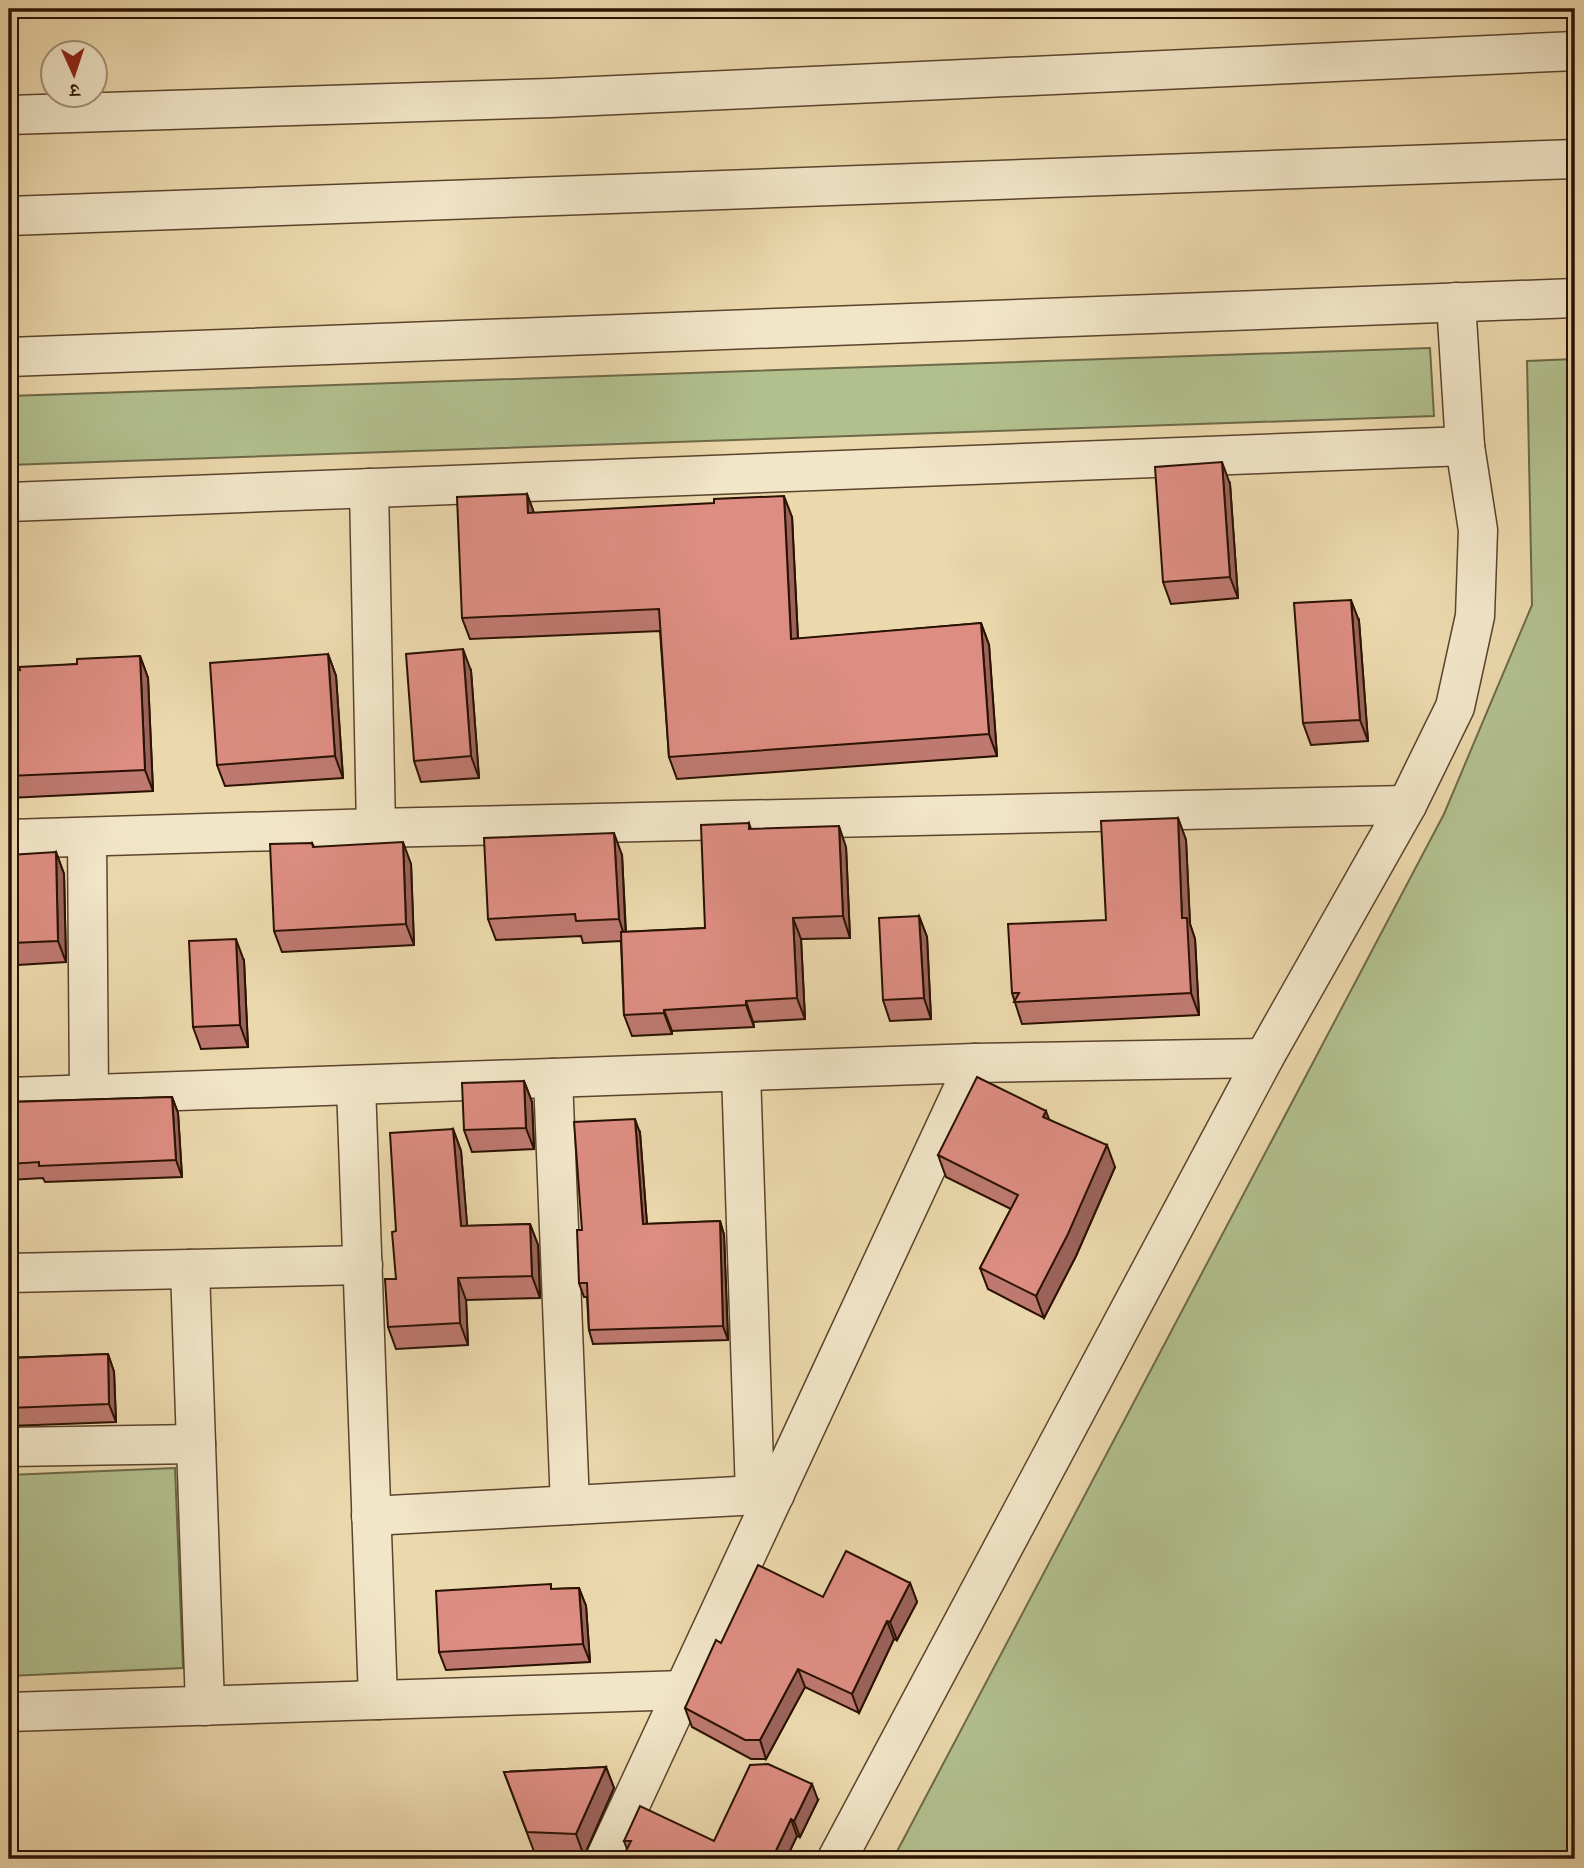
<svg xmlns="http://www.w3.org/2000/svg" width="1584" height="1868" font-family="Vollkorn,'Noto Serif Devanagari',serif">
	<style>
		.green { fill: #b2c08e; stroke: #6e6948; stroke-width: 2 }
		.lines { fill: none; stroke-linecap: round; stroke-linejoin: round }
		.minor-casing { stroke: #5a442c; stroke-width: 41 }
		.tertiary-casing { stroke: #5a442c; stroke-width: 41 }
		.minor { stroke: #f2e6c9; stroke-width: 38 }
		.tertiary { stroke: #f2e6c9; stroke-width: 38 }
		.wall { fill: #be7970; stroke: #2a1202; stroke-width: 2 }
		.shaded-wall { fill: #9b635b; stroke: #2a1202; stroke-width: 2 }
		.building { fill: #dd8d82; stroke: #2a1202; stroke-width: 2 }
	</style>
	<rect width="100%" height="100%" fill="#ebd8ac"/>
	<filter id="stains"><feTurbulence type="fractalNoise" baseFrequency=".00286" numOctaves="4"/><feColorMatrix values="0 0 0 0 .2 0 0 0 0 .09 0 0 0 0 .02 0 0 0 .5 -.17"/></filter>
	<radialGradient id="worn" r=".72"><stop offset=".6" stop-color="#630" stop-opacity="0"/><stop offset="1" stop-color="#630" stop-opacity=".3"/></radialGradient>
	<g class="green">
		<polygon points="1430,348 1434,416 9,465 9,396"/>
		<polygon points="1575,359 1575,1859 893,1859 1444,814 1532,605 1527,361"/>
		<polygon points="175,1468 183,1668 9,1676 9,1475"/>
	</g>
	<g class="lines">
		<defs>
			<g id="minor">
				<polyline points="9,115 551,98 1575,51"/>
				<polyline points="369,488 376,828"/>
				<polyline points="9,502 1465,446"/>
				<polyline points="87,837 89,1094"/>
				<polyline points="9,839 376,828 1407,805"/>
				<polyline points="741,1072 755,1495"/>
				<polyline points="553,1078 570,1505"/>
				<polyline points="356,1085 378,1700"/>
				<polyline points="9,1097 975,1063 1264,1058"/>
				<polyline points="190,1269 205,1706"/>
				<polyline points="9,1273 363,1265"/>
				<polyline points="9,1447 196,1444"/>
				<polyline points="371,1516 775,1494"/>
				<polyline points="9,1712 684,1690"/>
				<polyline points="605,1859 975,1063"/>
				<polyline points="837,1859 1264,1058 1407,805 1455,707 1475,616 1478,530 1465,446 1456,302"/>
			</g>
			<g id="tertiary">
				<polyline points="9,216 1575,159"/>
				<polyline points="9,357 1575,298"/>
			</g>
		</defs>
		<use href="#minor" class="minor-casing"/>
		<use href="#tertiary" class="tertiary-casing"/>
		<use href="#minor" class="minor"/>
		<use href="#tertiary" class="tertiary"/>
	</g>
	<g class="wall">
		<polygon points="1230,484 1238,598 1171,604 1163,582"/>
		<polygon points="527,494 534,513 792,517 798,639 981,623 989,645 997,756 677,779 669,757 660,631 470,639 462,618"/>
		<polygon points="1359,621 1368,741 1311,745 1303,723"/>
		<polygon points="328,654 336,676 343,778 225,786 217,765"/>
		<polygon points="140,656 148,678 153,791 9,798 9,671 77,664"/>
		<polygon points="471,671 479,778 421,782 414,761"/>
		<polygon points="1178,818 1186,840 1190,924 1195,939 1199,1015 1022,1024 1012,993 1106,920"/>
		<polygon points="749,823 751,829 846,847 850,938 801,939 805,1019 753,1022 754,1027 672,1031 672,1034 632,1036 624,1015 621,941 583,943 581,936 496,940 488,919 622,855 626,932 705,928"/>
		<polygon points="312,843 314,847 411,864 414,945 282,952 274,931"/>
		<polygon points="56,852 64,874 66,962 18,965 11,943"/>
		<polygon points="919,916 927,937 931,1019 890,1021 883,1000"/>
		<polygon points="244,961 248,1047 201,1049 193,1027"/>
		<polygon points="524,1081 532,1102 534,1149 472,1152 464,1130"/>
		<polygon points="172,1097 178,1113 182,1177 45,1182 43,1178 9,1180 9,1102"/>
		<polygon points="1050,1120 1115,1167 1076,1256 1044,1318 988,1289 980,1268 1011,1209 946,1177 938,1155"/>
		<polygon points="453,1129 461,1151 467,1226 530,1224 538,1245 540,1298 466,1300 468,1345 396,1349 388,1327 396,1279 396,1231"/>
		<polygon points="640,1133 647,1224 720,1221 724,1235 728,1340 593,1344 589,1330 587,1297 584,1297 579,1283 582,1230"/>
		<polygon points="108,1354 114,1372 116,1422 9,1426 9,1358"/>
		<polygon points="910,1583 917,1602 897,1640 894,1639 859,1713 805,1687 766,1759 751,1759 692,1727 685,1708 721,1643 823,1597"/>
		<polygon points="579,1588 586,1606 590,1662 446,1670 439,1652 553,1589"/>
		<polygon points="606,1767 614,1788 584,1856 535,1854 504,1772"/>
		<polygon points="818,1800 800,1837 797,1836 786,1859 622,1859 627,1849 624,1841 714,1841"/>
	</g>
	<g class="shaded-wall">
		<polygon points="1222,462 1230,484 1238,598 1230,577"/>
		<polygon points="527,494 535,516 528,513"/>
		<polygon points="784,496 792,517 799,661 791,639"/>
		<polygon points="1351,600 1359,621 1368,741 1360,720"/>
		<polygon points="981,623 989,645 997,756 989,734"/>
		<polygon points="463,649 471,671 479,778 471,756"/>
		<polygon points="328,654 336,676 343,778 335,756"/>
		<polygon points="140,656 148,678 153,791 145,770"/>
		<polygon points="1178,818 1186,840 1190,924 1195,939 1199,1015 1191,993 1182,918"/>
		<polygon points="839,826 846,847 850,938 843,916"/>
		<polygon points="614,833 622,855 626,941 619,919"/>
		<polygon points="403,842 411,864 414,945 406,924"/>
		<polygon points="56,852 64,874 66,962 58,941"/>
		<polygon points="919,916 927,937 931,1019 924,998"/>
		<polygon points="793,918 801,939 805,1019 797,998"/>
		<polygon points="236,939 244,961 248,1047 240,1025"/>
		<polygon points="746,1001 753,1022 754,1027 746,1005"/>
		<polygon points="664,1010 672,1031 672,1034 664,1013"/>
		<polygon points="524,1081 532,1102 534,1149 526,1128"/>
		<polygon points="172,1097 178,1113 182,1177 176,1160"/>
		<polygon points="1046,1111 1054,1132 1043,1117"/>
		<polygon points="635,1119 640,1133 648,1238 643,1224"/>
		<polygon points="453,1129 461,1151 469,1248 461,1226"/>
		<polygon points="1107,1145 1115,1167 1076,1256 1044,1318 1036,1296"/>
		<polygon points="720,1221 724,1235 728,1340 723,1326"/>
		<polygon points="530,1224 538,1245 540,1298 532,1276"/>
		<polygon points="458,1278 466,1300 468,1345 460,1323"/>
		<polygon points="108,1354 114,1372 116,1422 109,1404"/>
		<polygon points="910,1583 917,1602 897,1640 890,1622"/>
		<polygon points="579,1588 586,1606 590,1662 583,1644"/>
		<polygon points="887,1621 894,1639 859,1713 852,1694"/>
		<polygon points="798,1669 805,1687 766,1759 760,1740"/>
		<polygon points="606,1767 614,1788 584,1856 576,1834"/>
		<polygon points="812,1784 818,1800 800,1837 794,1821"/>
		<polygon points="791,1819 797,1836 786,1859 772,1859"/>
	</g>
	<g class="building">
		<polygon points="1222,462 1230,577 1163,582 1155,467"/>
		<polygon points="527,494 528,513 714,503 714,499 784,496 791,639 981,623 989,734 669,757 659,609 462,618 457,497"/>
		<polygon points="1351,600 1360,720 1303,723 1294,603"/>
		<polygon points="463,649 471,756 414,761 406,654"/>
		<polygon points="328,654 335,756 217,765 210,663"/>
		<polygon points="140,656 145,770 9,776 9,671 20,670 19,667 77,664 77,659"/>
		<polygon points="1178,818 1182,918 1187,918 1191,993 1014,1002 1019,993 1012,993 1008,924 1106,920 1101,821"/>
		<polygon points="749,823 749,829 839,826 843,916 793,918 797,998 746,1001 746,1005 664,1010 664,1013 624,1015 621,932 705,928 701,825"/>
		<polygon points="614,833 619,919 576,921 575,914 488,919 484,838"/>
		<polygon points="403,842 406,924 274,931 270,844 312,843 313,847"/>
		<polygon points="56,852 58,941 11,943 9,909 9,855"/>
		<polygon points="919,916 924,998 883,1000 879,918"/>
		<polygon points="236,939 240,1025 193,1027 189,941"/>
		<polygon points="977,1077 1046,1111 1043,1117 1107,1145 1068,1234 1036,1296 980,1268 1018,1195 938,1155"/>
		<polygon points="524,1081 526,1128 464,1130 462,1083"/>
		<polygon points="172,1097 176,1160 39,1166 39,1162 9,1164 9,1102"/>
		<polygon points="635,1119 643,1224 720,1221 723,1326 589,1330 587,1283 579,1283 577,1230 582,1230 574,1122"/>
		<polygon points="453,1129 461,1226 530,1224 532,1276 458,1278 460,1323 388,1327 385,1279 396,1279 392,1232 396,1231 390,1133"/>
		<polygon points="108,1354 109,1404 9,1408 9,1358"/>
		<polygon points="846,1551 910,1583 890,1622 887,1621 852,1694 798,1669 760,1740 745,1740 685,1708 716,1640 721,1643 758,1565 823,1597"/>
		<polygon points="551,1584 551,1589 579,1588 583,1644 439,1652 436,1591"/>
		<polygon points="768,1764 812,1784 794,1821 791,1819 772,1859 622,1859 631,1841 624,1841 640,1806 714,1841 750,1765"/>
		<polygon points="606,1767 576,1834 527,1832 504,1772"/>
	</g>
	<rect width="1584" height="1868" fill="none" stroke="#ebd8ac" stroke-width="35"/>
	<rect x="10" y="10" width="1563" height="1847" fill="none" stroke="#2a1202" stroke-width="3.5"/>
	<rect x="18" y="18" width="1549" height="1833" fill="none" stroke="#2a1202" stroke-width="2"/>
	<g transform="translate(74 74) rotate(177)"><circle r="33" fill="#f2e6c9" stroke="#a29179" stroke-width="2"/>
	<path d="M0-5L12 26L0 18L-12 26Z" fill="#8f2418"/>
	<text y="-10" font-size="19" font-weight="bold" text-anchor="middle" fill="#2a1202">उ</text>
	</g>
	<rect width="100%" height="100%" filter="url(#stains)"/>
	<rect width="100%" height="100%" fill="url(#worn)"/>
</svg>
